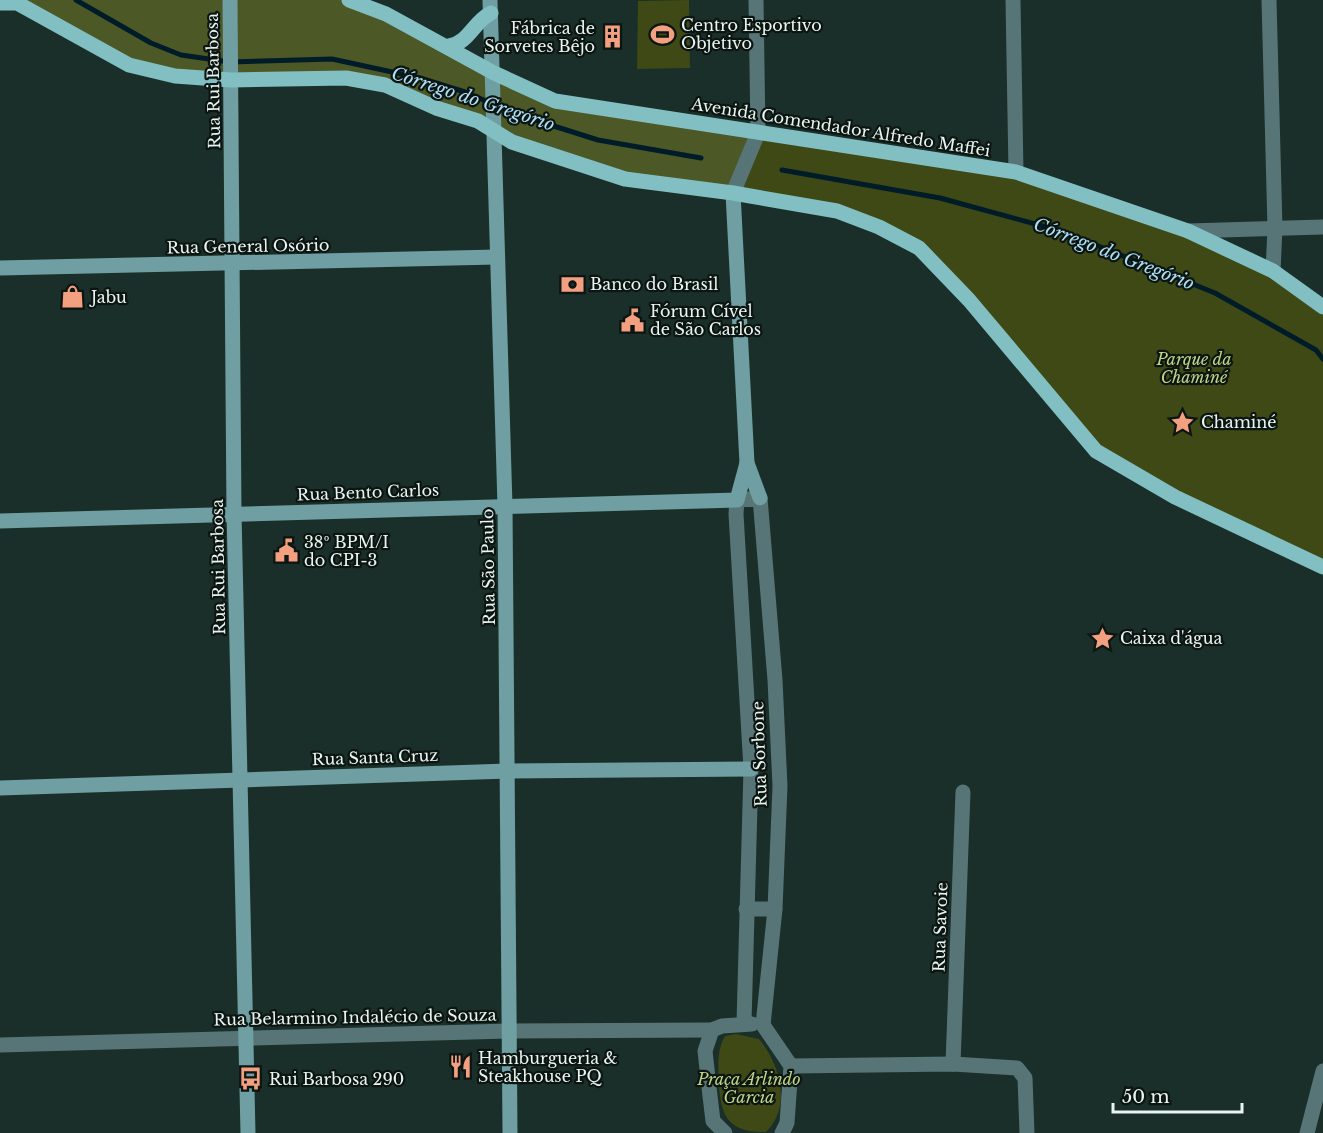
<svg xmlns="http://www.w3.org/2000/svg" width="1323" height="1133" font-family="'Libre Baskerville',serif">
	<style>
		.green { fill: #3e4915 }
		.forest { fill: #4c5825 }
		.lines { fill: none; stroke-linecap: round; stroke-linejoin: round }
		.stream { stroke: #001c29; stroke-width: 5 }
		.street { stroke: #577576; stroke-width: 15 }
		.secondary { stroke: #6f9fa2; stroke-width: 15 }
		.primary { stroke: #81bfc3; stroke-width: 15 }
		.labels { text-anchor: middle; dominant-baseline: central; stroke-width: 4.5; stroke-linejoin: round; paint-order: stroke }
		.poi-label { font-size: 16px; fill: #e8f5f0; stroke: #0c1512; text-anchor: start }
		.street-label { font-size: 16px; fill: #e8f5f0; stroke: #0c1512 }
		.park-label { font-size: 16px; font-style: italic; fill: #c0d586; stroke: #0c1512 }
		.water-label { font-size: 18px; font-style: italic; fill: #abe0f7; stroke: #0c1512 }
	</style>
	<rect width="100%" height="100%" fill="#1a2f29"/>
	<g class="green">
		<polygon points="689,0 690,68 637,69 638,1"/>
		<polygon points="758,133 1016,172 1188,231 1323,307 1323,567 1096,451 919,248 879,227 733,193"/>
		<path d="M 736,1034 L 759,1039 C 779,1063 793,1106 766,1132 C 727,1133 720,1114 719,1082 C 718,1065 717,1050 725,1036 Z"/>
	</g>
	<polygon class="forest" points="0,0 349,0 555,101 758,133 733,193 625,179 385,85 231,80 129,65"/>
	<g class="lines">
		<g class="stream">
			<polyline points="76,0 151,43 181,55 230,62 332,59 420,78 465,92 519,115 598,140 701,158"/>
			<polyline points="782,170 940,198 1061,231 1215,293 1316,350 1323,359"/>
		</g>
		<g class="street">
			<polyline points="1013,0 1016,172"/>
			<polyline points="1269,0 1275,228 1273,271"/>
			<polyline points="733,193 758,133 756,0"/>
			<polyline points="1188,231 1323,227"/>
			<polyline points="746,909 775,909"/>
			<polyline points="744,1023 751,769 736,514 737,500 760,498 775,680 780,786 775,909 763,1025"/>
			<polyline points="763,1025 791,1066 787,1123 782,1133"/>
			<polyline points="0,1045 508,1031 712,1030"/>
			<polyline points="953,1064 963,792"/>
			<polyline points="791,1066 953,1064 1017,1068 1025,1078 1027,1133"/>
			<polyline points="725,1133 713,1121 710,1096 705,1051 712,1030 722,1026 752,1024"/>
			<polyline points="1307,1133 1323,1071"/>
		</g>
		<g class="secondary">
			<polyline points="230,0 234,513 248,1133"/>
			<polyline points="490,0 505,506 510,1133"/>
			<polyline points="733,193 747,463 760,498"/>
			<polyline points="0,268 497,257"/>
			<polyline points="0,521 737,500 747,463"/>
			<polyline points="0,788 508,771 751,769"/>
		</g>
		<g class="primary">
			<polyline points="349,0 386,14 494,73 555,101 1016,172 1188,231 1273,271 1323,307"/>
			<polyline points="0,3 17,3 129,65 175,76 231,80 346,78 385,85 436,108 478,121 512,142 625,179 733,193 837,211 879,227 919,248 969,300 1096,451 1175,497 1323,567"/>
			<path d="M 449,46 C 469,43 474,21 491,13"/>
		</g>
	</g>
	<defs>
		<symbol id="stadium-bare" viewBox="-9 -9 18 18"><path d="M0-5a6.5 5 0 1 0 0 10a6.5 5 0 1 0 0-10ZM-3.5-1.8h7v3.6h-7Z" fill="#f3a081" stroke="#0c1512" stroke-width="2.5" paint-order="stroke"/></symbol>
		<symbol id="building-bare" viewBox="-9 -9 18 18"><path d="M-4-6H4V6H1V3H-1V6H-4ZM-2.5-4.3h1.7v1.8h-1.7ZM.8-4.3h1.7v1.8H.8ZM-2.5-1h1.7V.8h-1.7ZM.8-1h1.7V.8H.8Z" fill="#f3a081" stroke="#0c1512" stroke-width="2.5" paint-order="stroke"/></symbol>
		<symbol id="bank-bare" viewBox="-9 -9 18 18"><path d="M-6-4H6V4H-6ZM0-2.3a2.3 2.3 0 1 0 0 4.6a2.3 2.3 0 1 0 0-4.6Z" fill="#f3a081" stroke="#0c1512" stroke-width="2.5" paint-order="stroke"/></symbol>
		<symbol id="shop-bare" viewBox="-9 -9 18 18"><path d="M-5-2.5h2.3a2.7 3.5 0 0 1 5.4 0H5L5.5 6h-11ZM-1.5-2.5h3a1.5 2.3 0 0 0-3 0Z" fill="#f3a081" stroke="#0c1512" stroke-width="2.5" paint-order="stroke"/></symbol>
		<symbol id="civic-bare" viewBox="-9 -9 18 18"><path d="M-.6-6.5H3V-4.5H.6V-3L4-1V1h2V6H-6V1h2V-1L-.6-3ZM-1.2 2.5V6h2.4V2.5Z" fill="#f3a081" stroke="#0c1512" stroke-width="2.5" paint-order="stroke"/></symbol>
		<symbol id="sight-bare" viewBox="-9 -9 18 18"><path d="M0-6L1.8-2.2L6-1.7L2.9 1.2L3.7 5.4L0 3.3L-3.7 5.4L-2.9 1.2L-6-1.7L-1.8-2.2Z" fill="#f3a081" stroke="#0c1512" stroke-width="2.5" paint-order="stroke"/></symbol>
		<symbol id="restaurant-bare" viewBox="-9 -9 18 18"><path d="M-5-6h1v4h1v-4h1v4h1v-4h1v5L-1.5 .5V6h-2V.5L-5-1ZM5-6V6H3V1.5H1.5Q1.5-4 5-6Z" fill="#f3a081" stroke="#0c1512" stroke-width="2.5" paint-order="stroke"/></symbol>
		<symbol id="bus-bare" viewBox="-9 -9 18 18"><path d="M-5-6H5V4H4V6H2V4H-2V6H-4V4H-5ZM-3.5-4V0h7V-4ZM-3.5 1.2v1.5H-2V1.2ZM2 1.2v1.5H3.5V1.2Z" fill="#f3a081" stroke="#0c1512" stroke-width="2.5" paint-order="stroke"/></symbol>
	</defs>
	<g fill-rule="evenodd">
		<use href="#stadium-bare" x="646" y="18" width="33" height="33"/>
		<use href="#building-bare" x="596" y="20" width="33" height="33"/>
		<use href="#bank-bare" x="556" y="268" width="33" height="33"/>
		<use href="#shop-bare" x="56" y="280" width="33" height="33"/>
		<use href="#civic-bare" x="616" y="304" width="33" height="33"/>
		<use href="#sight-bare" x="1166" y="406" width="33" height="33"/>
		<use href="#civic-bare" x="270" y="534" width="33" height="33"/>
		<use href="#sight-bare" x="1086" y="622" width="33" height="33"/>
		<use href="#restaurant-bare" x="444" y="1050" width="33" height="33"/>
		<use href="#bus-bare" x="234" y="1062" width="33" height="33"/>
	</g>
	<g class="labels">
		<g class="poi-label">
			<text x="681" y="25">Centro Esportivo<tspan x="681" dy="18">Objetivo</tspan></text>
			<text x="595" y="28" text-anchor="end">Fábrica de<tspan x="595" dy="18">Sorvetes Bêjo</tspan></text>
			<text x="590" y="284">Banco do Brasil</text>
			<text x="91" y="297">Jabu</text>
			<text x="650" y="311">Fórum Cível<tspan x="650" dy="18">de São Carlos</tspan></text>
			<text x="1201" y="422">Chaminé</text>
			<text x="304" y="542">38º BPM/I<tspan x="304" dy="18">do CPI-3</tspan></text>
			<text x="1120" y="638">Caixa d'água</text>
			<text x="478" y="1058">Hamburgueria &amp;<tspan x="478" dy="18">Steakhouse PQ</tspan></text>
			<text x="269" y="1079">Rui Barbosa 290</text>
		</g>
		<g class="street-label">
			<text transform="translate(213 81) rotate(-91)">Rua Rui Barbosa</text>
			<text transform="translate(841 127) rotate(9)">Avenida Comendador Alfredo Maffei</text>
			<text transform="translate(248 246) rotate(-1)">Rua General Osório</text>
			<text transform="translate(368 492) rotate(-2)">Rua Bento Carlos</text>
			<text transform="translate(218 567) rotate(-91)">Rua Rui Barbosa</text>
			<text transform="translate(488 567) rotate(-91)">Rua São Paulo</text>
			<text transform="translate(759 754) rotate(-92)">Rua Sorbone</text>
			<text transform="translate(375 757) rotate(-2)">Rua Santa Cruz</text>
			<text transform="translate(940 927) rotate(-88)">Rua Savoie</text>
			<text transform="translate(355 1017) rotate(-1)">Rua Belarmino Indalécio de Souza</text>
		</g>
		<g class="park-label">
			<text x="1194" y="359">Parque da<tspan x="1194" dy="18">Chaminé</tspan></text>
			<text x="749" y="1079">Praça Arlindo<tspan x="749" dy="18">Garcia</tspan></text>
		</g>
		<g class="water-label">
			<text transform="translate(473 99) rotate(18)">Córrego do Gregório</text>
			<text transform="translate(1114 254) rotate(21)">Córrego do Gregório</text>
		</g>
	</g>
	<path d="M1113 1103v9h129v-9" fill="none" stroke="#e8f5f0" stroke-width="3"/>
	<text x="1122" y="1103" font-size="18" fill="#e8f5f0" stroke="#0c1512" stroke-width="4.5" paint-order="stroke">50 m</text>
</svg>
